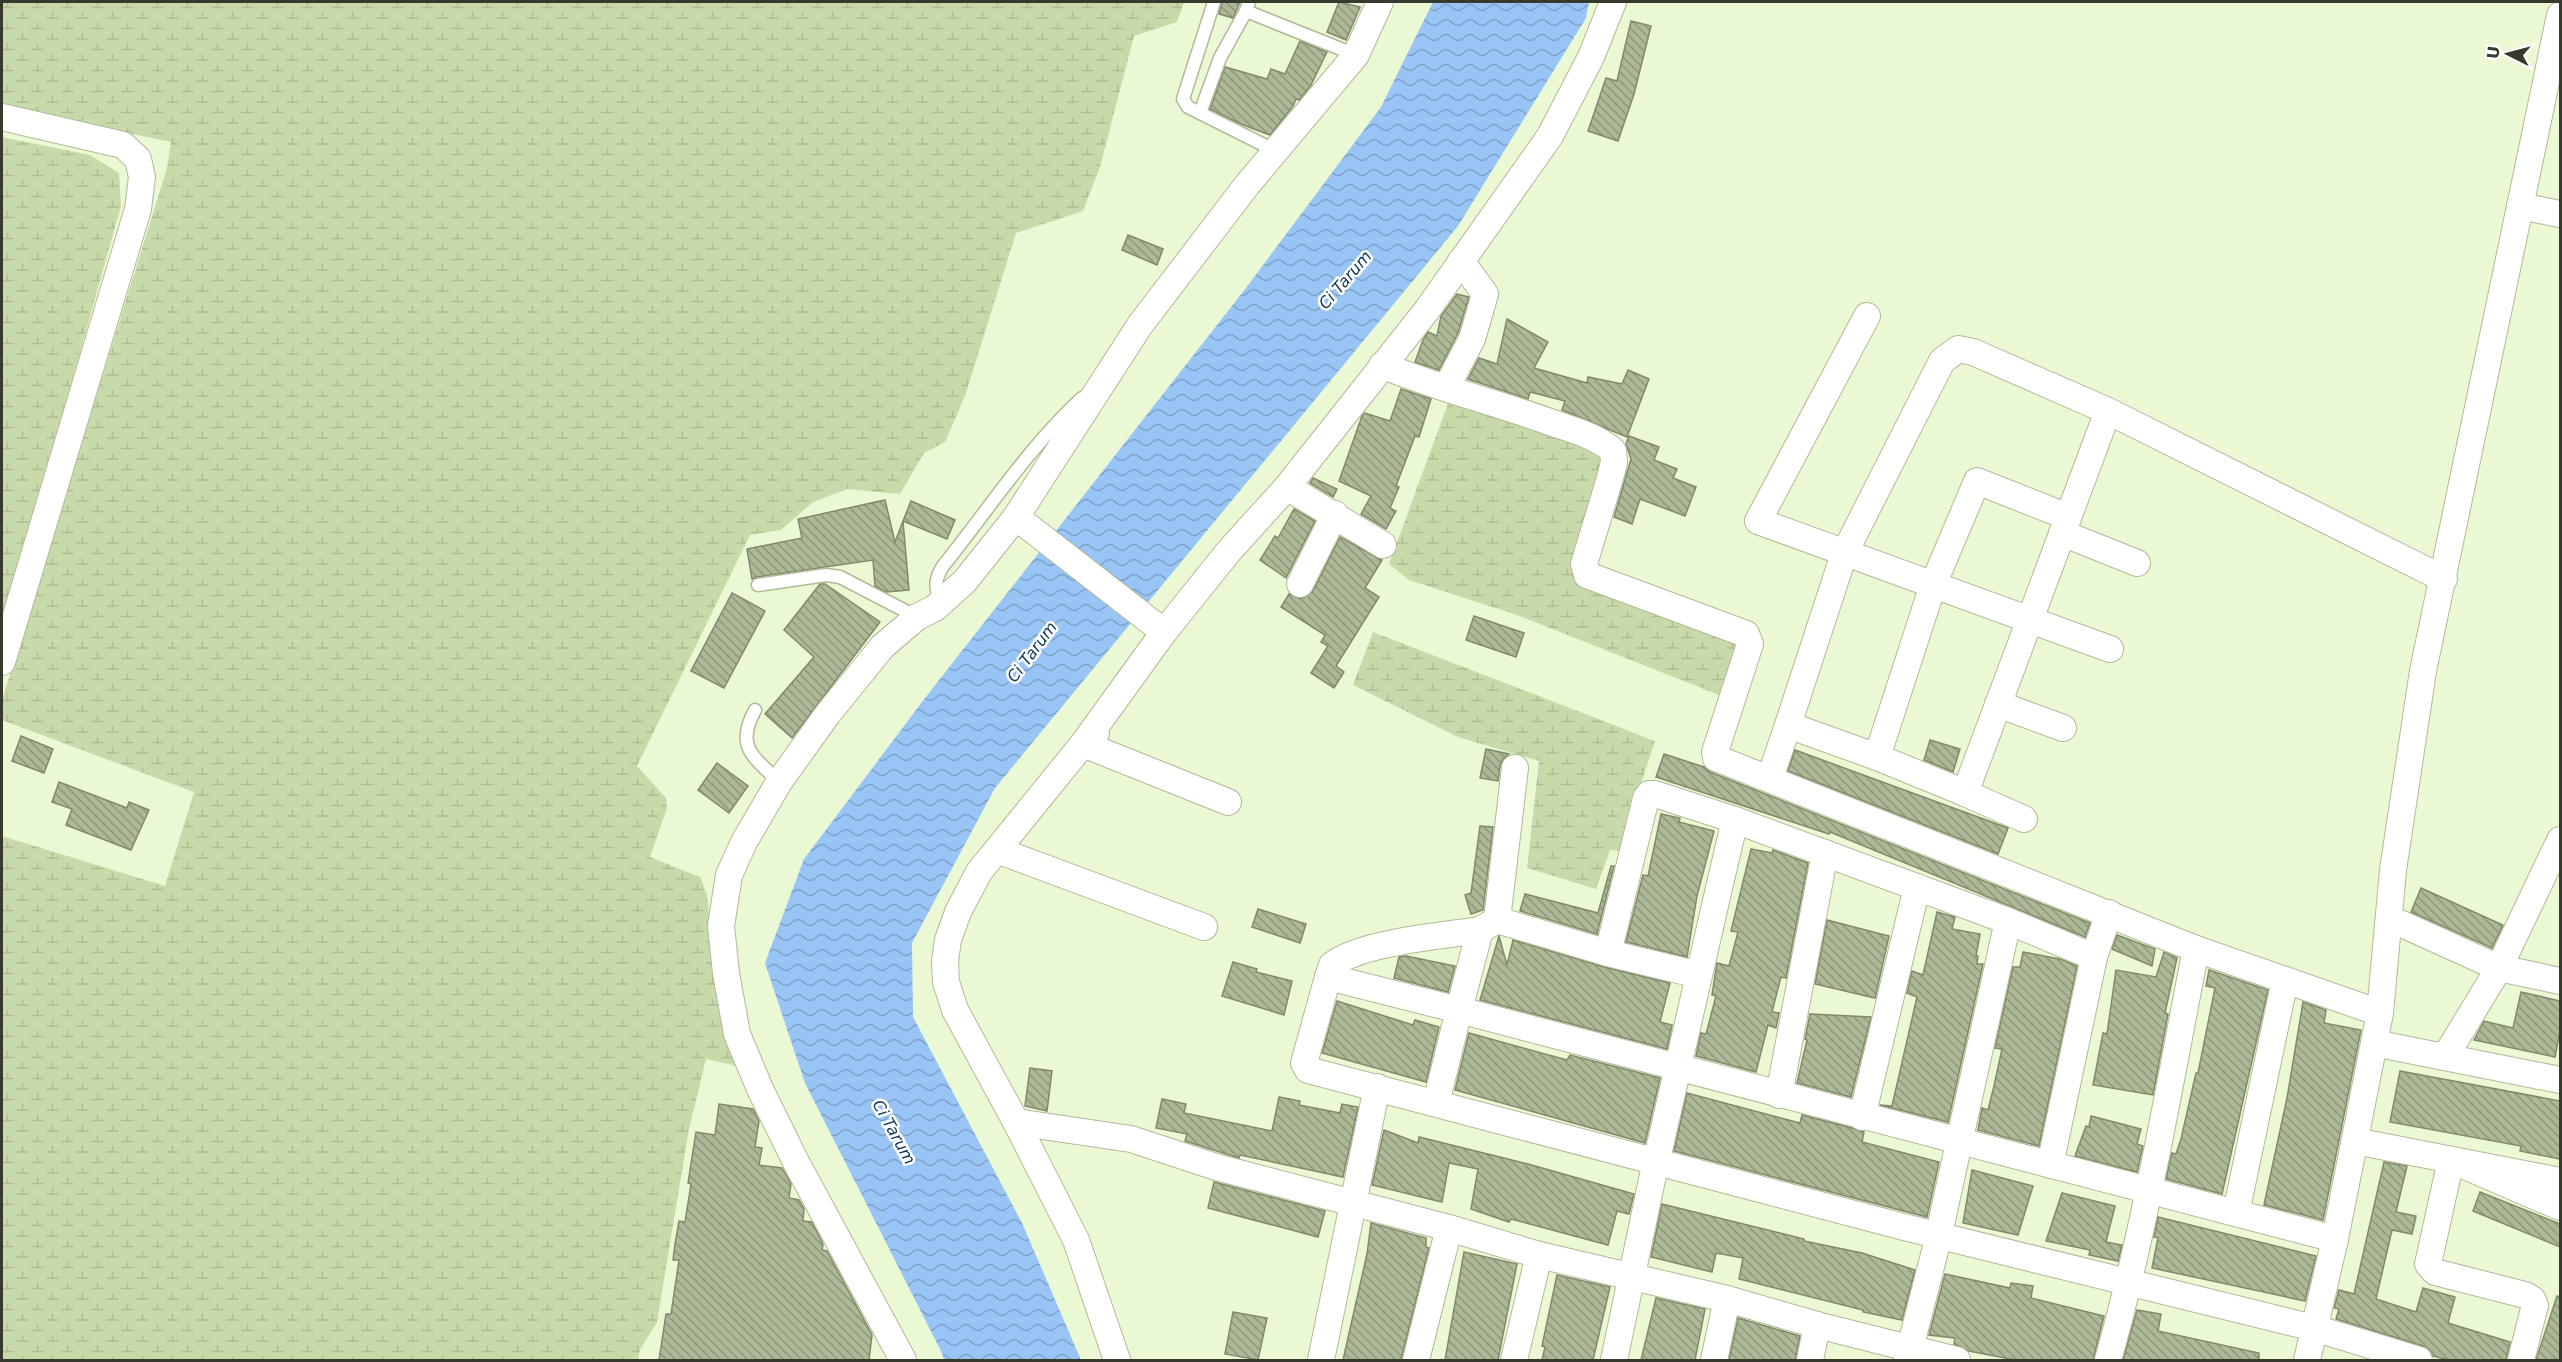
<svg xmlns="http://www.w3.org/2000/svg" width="2562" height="1362" font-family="'DejaVu Sans',sans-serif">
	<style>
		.wetland { fill: url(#wetland-marsh) }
		.water { fill: url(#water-waves) }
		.building { fill: url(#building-back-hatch); stroke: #7f8a6a; stroke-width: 1.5 }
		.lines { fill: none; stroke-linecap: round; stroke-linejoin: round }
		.lane-casing { stroke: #aebb99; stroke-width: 15 }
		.street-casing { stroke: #aebb99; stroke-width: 28 }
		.lane { stroke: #fff; stroke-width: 12 }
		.street { stroke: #fff; stroke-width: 26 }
		.labels { text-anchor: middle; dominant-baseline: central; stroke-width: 5; stroke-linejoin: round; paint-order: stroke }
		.water-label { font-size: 16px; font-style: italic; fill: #0c365c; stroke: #fff }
	</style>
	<defs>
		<pattern id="wetland-marsh" width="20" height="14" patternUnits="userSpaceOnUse" patternTransform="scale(1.5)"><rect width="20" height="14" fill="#c9daaa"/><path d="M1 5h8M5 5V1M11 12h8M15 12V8" fill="none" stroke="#adbc92"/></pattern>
		<pattern id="water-waves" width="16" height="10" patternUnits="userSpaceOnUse" patternTransform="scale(1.5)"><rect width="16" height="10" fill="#98c5f5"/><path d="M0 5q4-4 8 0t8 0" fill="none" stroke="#7da1c7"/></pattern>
		<pattern id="building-back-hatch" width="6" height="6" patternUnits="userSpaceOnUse" patternTransform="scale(1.5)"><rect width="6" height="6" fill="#acb997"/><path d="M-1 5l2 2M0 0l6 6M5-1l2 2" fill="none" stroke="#8d977b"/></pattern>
	</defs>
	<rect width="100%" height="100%" fill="#eaf8d4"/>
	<g class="wetland">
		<polygon points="2,2 1184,2 1177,22 1134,36 1100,167 1083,211 1016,233 965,396 945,442 924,453 900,494 847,489 813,502 781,530 750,535 637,766 666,798 667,808 650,857 700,877 707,895 714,967 737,1066 706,1059 689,1129 657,1322 640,1350 638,1360 2,1360 2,836 165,886 194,792 2,720 2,700 167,168 171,142 2,107"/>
		<polygon points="2,137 90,155 119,173 121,206 2,631"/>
		<polygon points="1449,401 1610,455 1578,575 1744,641 1724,697 1517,615 1409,580 1389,564"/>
		<polygon points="1373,632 1655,741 1619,851 1610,850 1596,889 1527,868 1539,761 1458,737 1353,685"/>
	</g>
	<polygon class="water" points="1433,2 1589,2 1586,18 1458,226 995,788 912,943 913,1017 1022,1223 1081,1360 944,1360 942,1353 805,1083 765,963 804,859 922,702 1246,288 1381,107"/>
	<g class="building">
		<polygon points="1222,2 1240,2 1233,18 1219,14"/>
		<polygon points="1339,2 1360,7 1346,40 1327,32"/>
		<polygon points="1631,21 1651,26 1634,94 1618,141 1588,131 1606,78 1617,81"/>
		<polygon points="1300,41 1327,52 1311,85 1299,100 1296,99 1293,106 1270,135 1241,124 1210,109 1225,67 1267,79 1271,69 1285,74"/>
		<polygon points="1128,235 1163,249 1157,265 1122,250"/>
		<polygon points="1457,294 1469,297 1458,333 1439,370 1415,362 1423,340 1428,332 1437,336 1441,316"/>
		<polygon points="1507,319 1548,342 1534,368 1587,383 1588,377 1622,384 1628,370 1649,379 1627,437 1562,410 1565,401 1530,392 1528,399 1468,379 1479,358 1497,364"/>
		<polygon points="1401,389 1431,399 1419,437 1415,436 1396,486 1399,487 1390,508 1396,511 1386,529 1361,514 1371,496 1339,481 1362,416 1365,413 1390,421"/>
		<polygon points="1629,436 1659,447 1654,460 1677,469 1673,478 1696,487 1685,516 1640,499 1632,524 1614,517 1631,459 1626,444"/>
		<polygon points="1313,478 1337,489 1333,497 1310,483"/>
		<polygon points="885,500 895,542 903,521 909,590 886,592 875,586 873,560 757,577 752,579 747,549 802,538 798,519"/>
		<polygon points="911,501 955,520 947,539 903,521"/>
		<polygon points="1294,509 1315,521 1286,578 1260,560 1275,536 1278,538"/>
		<polygon points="1340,537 1382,560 1365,588 1379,597 1336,666 1344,672 1334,688 1311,673 1328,646 1321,642 1325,635 1281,607 1289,594 1301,599 1313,591"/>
		<polygon points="820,584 825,584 880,622 792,738 765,714 814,657 784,630"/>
		<polygon points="732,593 765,611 724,688 691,671"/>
		<polygon points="1474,616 1524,633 1516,657 1466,640"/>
		<polygon points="21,736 53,749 44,773 12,761"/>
		<polygon points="1930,740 1960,749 1953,772 1924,760"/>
		<polygon points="1486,749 1509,754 1503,759 1500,766 1498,781 1480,778"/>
		<polygon points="1795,750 2008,828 1998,854 1788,771"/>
		<polygon points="1664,754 1704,767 1710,772 2090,923 2085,937 1830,832 1829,834 1656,777"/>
		<polygon points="717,763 748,786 729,813 698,790"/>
		<polygon points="59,782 127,808 129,802 149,810 131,850 66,825 72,809 52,802"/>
		<polygon points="1661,814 1680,818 1679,822 1714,831 1697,896 1687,957 1626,942 1643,875 1648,876"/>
		<polygon points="1480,826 1493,827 1483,910 1471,914 1465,895 1471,893"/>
		<polygon points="1751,849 1772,853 1773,850 1808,863 1786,978 1781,977 1772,1012 1779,1013 1776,1028 1768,1025 1756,1072 1696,1056 1701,1033 1706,1034 1716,996 1712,995 1717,963 1729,966 1738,932 1731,931"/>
		<polygon points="1611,866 1614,866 1597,934 1520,911 1525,894 1598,913"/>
		<polygon points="2421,888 2503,925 2492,948 2411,912"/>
		<polygon points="1258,909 1306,924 1300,943 1252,927"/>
		<polygon points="1937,912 1955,917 1952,929 1980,934 1976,956 1978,956 1977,964 1983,964 1948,1122 1880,1105 1892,1106 1917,997 1907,993 1912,971 1923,975"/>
		<polygon points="1827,920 1889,936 1875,998 1815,984"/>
		<polygon points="2117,935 2155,949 2152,966 2112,949"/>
		<polygon points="1499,936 1507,965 1513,940 1604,967 1670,983 1660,1022 1672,1025 1667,1049 1480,1000"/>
		<polygon points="2023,952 2060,959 2077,966 2039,1146 1978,1130 1982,1108 1988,1110 1994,1086 2002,1049 1995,1048 2013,967 2020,967"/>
		<polygon points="2164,952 2177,958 2165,1013 2168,1014 2153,1095 2093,1085 2103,1033 2107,1034 2116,970 2156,977"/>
		<polygon points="1406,956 1455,966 1448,992 1394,978 1399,957"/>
		<polygon points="1233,962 1257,969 1256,972 1292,981 1284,1015 1222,996"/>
		<polygon points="2209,970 2268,990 2222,1194 2166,1179 2172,1153 2176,1154 2181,1139 2196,1073 2198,1073 2215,988 2206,986"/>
		<polygon points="2521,992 2560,1001 2560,1031 2555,1057 2474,1040 2484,1021 2513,1028"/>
		<polygon points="1337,1001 1413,1025 1415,1020 1439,1027 1426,1082 1322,1053"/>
		<polygon points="2303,1002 2326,1010 2324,1023 2361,1030 2323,1220 2264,1205 2287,1098"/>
		<polygon points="1810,1014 1871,1017 1851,1097 1797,1083 1807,1040 1805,1039"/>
		<polygon points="1469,1033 1567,1060 1570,1055 1660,1078 1645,1143 1455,1090"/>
		<polygon points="1030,1068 1052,1071 1047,1111 1025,1106"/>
		<polygon points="2400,1071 2560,1101 2560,1159 2520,1151 2521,1146 2390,1122"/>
		<polygon points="1687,1093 1800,1123 1802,1115 1852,1128 1864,1132 1862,1142 1939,1162 1927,1217 1674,1151"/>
		<polygon points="1279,1097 1300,1101 1299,1105 1340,1113 1342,1104 1358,1107 1343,1177 1240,1155 1239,1158 1185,1141 1187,1134 1156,1128 1162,1099 1186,1104 1184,1113 1272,1131"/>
		<polygon points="719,1104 753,1109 759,1121 755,1147 762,1148 759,1165 782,1168 791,1184 789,1198 799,1200 804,1209 803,1221 812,1222 823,1244 822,1250 827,1251 872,1335 869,1360 659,1360 666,1314 671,1314 679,1260 673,1260 675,1244 679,1221 685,1222 691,1184 688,1183 696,1132 715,1135"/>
		<polygon points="2091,1116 2141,1129 2137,1144 2143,1146 2137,1172 2075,1156 2086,1126 2089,1127"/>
		<polygon points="1384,1130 1418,1143 1419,1137 1528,1164 1634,1194 1629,1214 1617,1211 1608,1245 1511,1219 1509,1222 1471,1209 1478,1169 1449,1163 1442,1202 1372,1185"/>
		<polygon points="2384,1162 2407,1166 2396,1212 2416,1216 2412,1234 2392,1230 2376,1299 2416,1312 2423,1288 2455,1297 2448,1323 2510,1342 2506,1360 2449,1360 2433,1356 2423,1346 2336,1319 2339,1309 2334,1308 2339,1290 2354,1294"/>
		<polygon points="1972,1170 2033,1186 2018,1235 1963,1223"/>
		<polygon points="1214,1182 1325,1211 1318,1237 1208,1208"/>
		<polygon points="2480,1192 2560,1224 2560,1247 2473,1211"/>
		<polygon points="2062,1193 2115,1206 2106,1242 2122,1245 2118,1261 2089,1255 2090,1250 2046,1241"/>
		<polygon points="1662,1204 1804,1239 1804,1241 1862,1253 1915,1270 1902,1320 1863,1312 1863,1310 1739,1279 1743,1258 1716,1253 1712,1272 1651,1257"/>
		<polygon points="2158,1217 2316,1256 2305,1301 2152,1268 2158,1238 2154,1237"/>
		<polygon points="1371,1223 1426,1238 1426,1247 1429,1248 1401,1360 1343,1360 1367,1254"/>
		<polygon points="1464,1252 1517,1264 1498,1360 1445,1360"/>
		<polygon points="1945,1274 2010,1288 2011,1283 2033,1286 2031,1298 2104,1316 2093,1360 2015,1360 1969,1351 1954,1344 1955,1338 1929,1335"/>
		<polygon points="1557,1275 1610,1287 1593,1360 1542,1360 1545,1347 1542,1346"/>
		<polygon points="2557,1296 2560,1297 2560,1360 2536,1360"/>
		<polygon points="1656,1298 1705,1309 1695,1360 1641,1360"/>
		<polygon points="2137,1310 2161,1314 2158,1331 2259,1353 2259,1360 2123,1360"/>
		<polygon points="1233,1312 1267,1318 1258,1360 1225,1354"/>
		<polygon points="1738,1318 1800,1336 1795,1360 1729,1360"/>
	</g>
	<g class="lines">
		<defs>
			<g id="lane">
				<polyline points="1214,2 1183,99 1188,107 1276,151"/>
				<polyline points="1246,11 1356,55"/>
				<polyline points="1200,113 1220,58 1246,11 1249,2"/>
				<polyline points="758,585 826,575 840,577 917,617"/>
				<path d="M 941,603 C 935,588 934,580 943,566 C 989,509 1028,448 1082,398"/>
				<path d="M 755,710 C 735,747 753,756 779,782"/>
			</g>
			<g id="street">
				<polyline points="2,117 123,145 138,159 142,177 138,209 2,662"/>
				<polyline points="2520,206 2560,214"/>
				<polyline points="1867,316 1758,521 2110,649"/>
				<path d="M 1382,365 C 1436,388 1492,401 1547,421 C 1569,429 1596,435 1613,451 L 1614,462 L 1610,478 L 1584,564 L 1587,575 L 1746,634 L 1750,644 L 1715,752 L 1716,758 L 2196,949 L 2380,1013"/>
				<polyline points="1446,388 1472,339 1485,294 1461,261"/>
				<polyline points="2108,411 1965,793 1877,757 1788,725 1844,554 1942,361 1958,349 1973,352 2108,411 2444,579"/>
				<polyline points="1287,487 1383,545"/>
				<polyline points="1016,517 1164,632"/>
				<polyline points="2062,533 2137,563"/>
				<polyline points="1300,584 1335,514"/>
				<polyline points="1998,704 2063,728"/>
				<polyline points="1096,733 1083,744 1228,802"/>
				<polyline points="1877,757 1933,585 1977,481 2068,517"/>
				<polyline points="1774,766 1788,725"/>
				<polyline points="1965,793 2024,819"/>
				<polyline points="1735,820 2008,921 1936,1247 1907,1360"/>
				<polyline points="2560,840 2499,968 2560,981"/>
				<polyline points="997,850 1204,927"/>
				<polyline points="1497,920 1515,768"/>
				<polyline points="2008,921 2094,957 2050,1165"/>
				<polyline points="2402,924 2499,968 2445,1057"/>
				<polyline points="1608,953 1699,975"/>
				<polyline points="2094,957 2109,913"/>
				<path d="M 1328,977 L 1332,965 C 1362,942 1441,936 1480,930"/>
				<polyline points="2374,1043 2560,1080"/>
				<polyline points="1779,1095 1825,853"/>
				<polyline points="1436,1103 1459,1010 2335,1239"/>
				<polyline points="1862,1117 1917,887"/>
				<polyline points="1016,1122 1131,1139 1216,1167 1449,1228 1539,1255 1727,1299 1817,1325 1957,1360"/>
				<polyline points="2355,1141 2560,1181"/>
				<polyline points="2236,1213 2285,980"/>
				<polyline points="903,1360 796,1162 760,1089 737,1034 726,973 721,926 729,875 744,842 779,782 827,715 882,647 917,617 935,608 965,581 1016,517 1140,325 1247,185 1356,55 1380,2"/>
				<polyline points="1117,1360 1076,1240 1016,1122 955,1010 946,982 945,961 948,940 958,912 979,872 1083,744 1164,632 1229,551 1287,487 1427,310 1550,136 1591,57 1613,2"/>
				<polyline points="1321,1360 1377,1087"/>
				<polyline points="1416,1360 1449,1228"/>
				<polyline points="1514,1360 1539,1255"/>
				<path d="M 1614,1360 L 1653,1175 L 1656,1163 C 1682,1048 1708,934 1735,820 L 1655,794 L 1649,794 L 1646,798 L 1608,953 L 1497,920 L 1480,930 L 1459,1010 L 1328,977 L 1304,1063 L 1308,1070 L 1900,1226 L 2314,1328 L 2419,1360"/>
				<polyline points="1714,1360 1727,1299"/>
				<polyline points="1810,1360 1817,1325"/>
				<path d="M 2108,1360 C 2146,1225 2169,1087 2196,949"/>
				<polyline points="2307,1360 2335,1239 2380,1013 2393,870 2423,671 2560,15"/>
				<polyline points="2521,1360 2535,1305 2532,1299 2525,1295 2435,1272 2428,1264 2451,1160 2560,1207"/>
			</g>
		</defs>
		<use href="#lane" class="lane-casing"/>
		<use href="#street" class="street-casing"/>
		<use href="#lane" class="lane"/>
		<use href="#street" class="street"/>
	</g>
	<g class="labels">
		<g class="water-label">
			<text transform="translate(1345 280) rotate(-49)">Ci Tarum</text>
			<text transform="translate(1032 652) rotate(-53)">Ci Tarum</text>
			<text transform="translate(894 1132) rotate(61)">Ci Tarum</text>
		</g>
	</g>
	<rect width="2562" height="1362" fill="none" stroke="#353a2c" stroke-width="6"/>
	<g transform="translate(2508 54) rotate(276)" stroke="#ffffff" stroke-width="4.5" paint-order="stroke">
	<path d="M0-4.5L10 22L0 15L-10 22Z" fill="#353a2c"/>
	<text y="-9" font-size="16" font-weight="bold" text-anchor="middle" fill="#353a2c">U</text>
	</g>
</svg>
